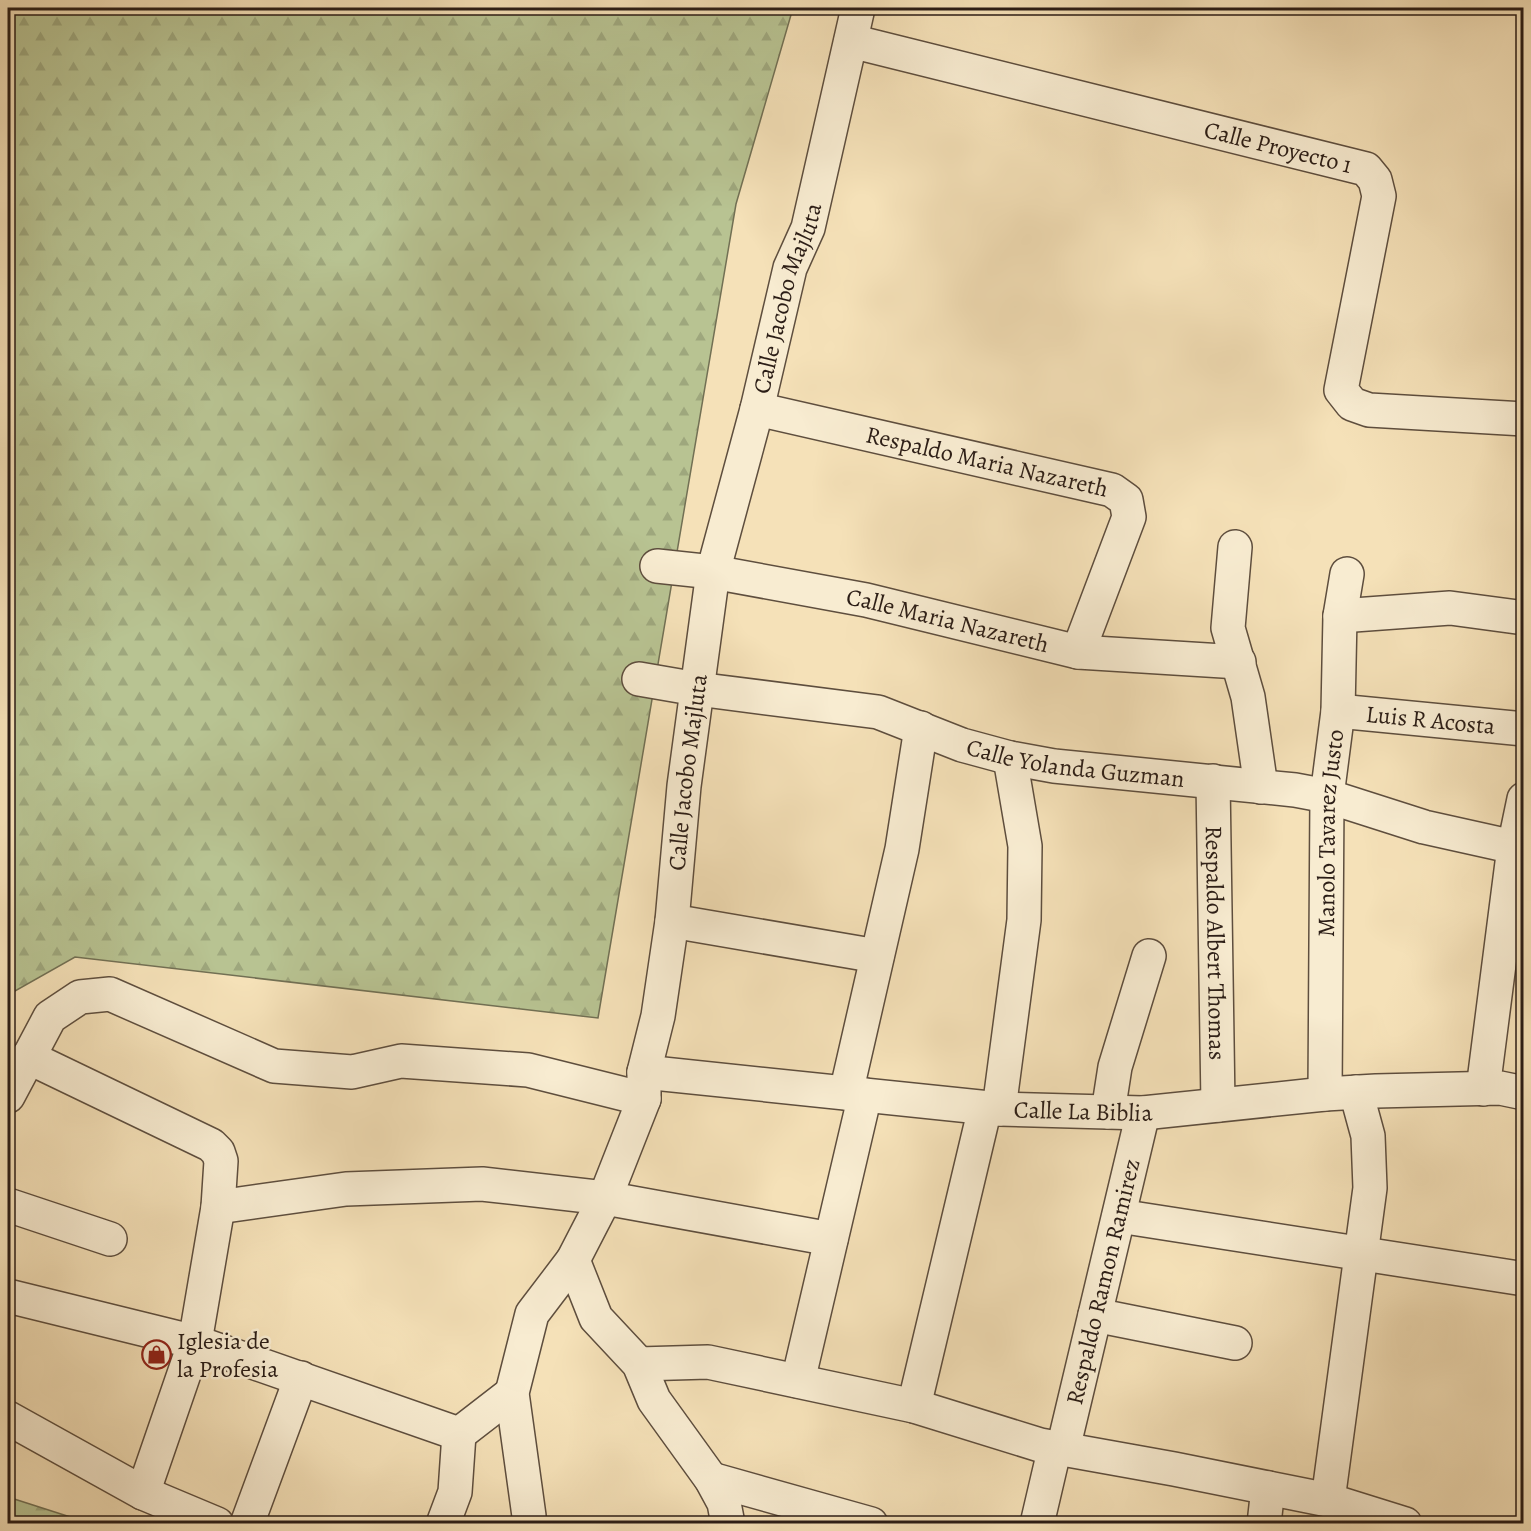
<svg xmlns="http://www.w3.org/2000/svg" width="1531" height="1531" font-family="Alegreya,serif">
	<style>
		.forest { fill: url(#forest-firs); stroke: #727054; stroke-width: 1.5 }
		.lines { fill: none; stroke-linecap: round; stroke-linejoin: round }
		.minor-casing { stroke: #5e4e3e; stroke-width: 36 }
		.minor { stroke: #f8ecd1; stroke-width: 33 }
		.labels { text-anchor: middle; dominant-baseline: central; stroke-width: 5; stroke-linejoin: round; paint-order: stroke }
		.street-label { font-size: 24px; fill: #2b1d16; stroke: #f8ecd1 }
		.poi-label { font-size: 24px; fill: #2b1d16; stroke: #f8ecd1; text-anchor: start }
	</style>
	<defs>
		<pattern id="forest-firs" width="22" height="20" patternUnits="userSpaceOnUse" patternTransform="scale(1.5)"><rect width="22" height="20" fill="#b8c392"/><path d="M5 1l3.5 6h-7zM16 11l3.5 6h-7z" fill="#9ea77d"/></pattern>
	</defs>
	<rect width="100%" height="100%" fill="#f5e1b8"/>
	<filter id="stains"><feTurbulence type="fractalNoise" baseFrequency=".00333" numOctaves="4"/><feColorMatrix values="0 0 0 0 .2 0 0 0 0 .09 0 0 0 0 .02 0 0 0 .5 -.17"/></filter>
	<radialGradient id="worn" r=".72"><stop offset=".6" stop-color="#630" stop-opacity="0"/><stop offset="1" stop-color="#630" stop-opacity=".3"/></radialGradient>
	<g class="forest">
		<polygon points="8,8 793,8 736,204 598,1018 75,957 8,995"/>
		<polygon points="8,1497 89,1523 8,1523"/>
	</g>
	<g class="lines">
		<defs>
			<g id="minor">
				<path id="s1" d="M 851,41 L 1366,169 L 1375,180 L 1379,196 L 1341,390 L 1352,404 L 1369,410 L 1524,419"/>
				<path id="s2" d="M 757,409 L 1112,490 L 1126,500 L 1129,517 L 1078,652"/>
				<polyline points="1235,547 1228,628 1248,697 1261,787"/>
				<path id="s3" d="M 657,566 L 713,572 L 866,600 L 1078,652 L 1239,662"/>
				<polyline points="1340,616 1450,608 1524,618"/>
				<path id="s4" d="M 639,679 L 697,689 L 878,712 L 962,745 L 1010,758 L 1054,766 L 1295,790 L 1327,796 L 1424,827 L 1514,847"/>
				<path id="s5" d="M 1338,711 L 1524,729"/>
				<path id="s6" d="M 1213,781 L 1218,1105"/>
				<polyline points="672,921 877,956"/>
				<polyline points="28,1057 211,1145 218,1152 221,1161 218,1207 195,1342 143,1493"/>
				<path id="s7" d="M 644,1072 L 999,1109 L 1143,1113 L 1325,1094 L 1376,1091 L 1500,1088 L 1524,1093"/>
				<polyline points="1483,1089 1514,847 1524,799"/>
				<polyline points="846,1093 902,849 921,728"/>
				<path id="s8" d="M 1325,1094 L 1327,796 L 1338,711 L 1340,616 L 1347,574"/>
				<polyline points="8,1096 50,1017 80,997 110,994 274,1066 352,1072 401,1061 528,1070 644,1099"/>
				<polyline points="999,1109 1024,920 1025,846 1010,758"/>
				<polyline points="1108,1112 1115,1067 1149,956"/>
				<polyline points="8,1205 110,1239"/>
				<polyline points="218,1207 346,1189 482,1184 605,1198 831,1239"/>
				<polyline points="1119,1216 1524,1279"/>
				<polyline points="573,1260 596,1318 639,1364 654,1400 711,1479 724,1503 728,1524"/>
				<polyline points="8,1296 195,1342 459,1434 512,1393"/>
				<polyline points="1095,1315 1235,1343"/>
				<polyline points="639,1364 708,1362 914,1406 1040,1445 1174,1469 1328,1500 1405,1524"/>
				<polyline points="798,1381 865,1095"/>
				<polyline points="914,1406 985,1108"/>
				<polyline points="8,1418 143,1493 217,1524"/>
				<path id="s9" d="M 1063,1449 L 1143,1113"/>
				<polyline points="711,1479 871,1524"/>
				<polyline points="1328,1500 1370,1188 1368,1136 1356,1092"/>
				<polyline points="247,1524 301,1378"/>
				<polyline points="443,1524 455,1492 459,1434"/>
				<path id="s10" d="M 528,1524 L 529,1516 L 512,1393 L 532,1314 L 573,1260 L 605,1198 L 644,1099 L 644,1072 L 658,1016 L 672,921 L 684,786 L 713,572 L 757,409 L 790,268 L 808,228 L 858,8"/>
				<polyline points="1037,1524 1055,1447"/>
				<polyline points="1264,1524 1268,1488"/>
			</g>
		</defs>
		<use href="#minor" class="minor-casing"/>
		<use href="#minor" class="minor"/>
	</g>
	<defs>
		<symbol id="shop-ring" viewBox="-11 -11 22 22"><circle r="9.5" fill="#f8ecd1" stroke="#8f2418" stroke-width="1.5"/><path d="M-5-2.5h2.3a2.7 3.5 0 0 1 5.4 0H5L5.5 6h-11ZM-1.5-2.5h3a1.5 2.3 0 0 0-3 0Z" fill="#8f2418"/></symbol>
	</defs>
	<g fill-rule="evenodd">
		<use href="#shop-ring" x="140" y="1338" width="33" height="33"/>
	</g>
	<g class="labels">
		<g class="street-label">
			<text stroke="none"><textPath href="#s1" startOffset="440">Calle Proyecto 1</textPath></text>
			<text stroke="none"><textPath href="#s10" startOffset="1274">Calle Jacobo Majluta</textPath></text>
			<text stroke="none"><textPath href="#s2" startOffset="236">Respaldo Maria Nazareth</textPath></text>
			<text stroke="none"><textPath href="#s3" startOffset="296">Calle Maria Nazareth</textPath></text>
			<text stroke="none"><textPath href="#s5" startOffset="93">Luis R Acosta</textPath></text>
			<text stroke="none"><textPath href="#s4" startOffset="447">Calle Yolanda Guzman</textPath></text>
			<text stroke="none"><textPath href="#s10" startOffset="788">Calle Jacobo Majluta</textPath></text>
			<text stroke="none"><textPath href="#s8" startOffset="261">Manolo Tavarez Justo</textPath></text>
			<text stroke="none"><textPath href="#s6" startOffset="162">Respaldo Albert Thomas</textPath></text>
			<text stroke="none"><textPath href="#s7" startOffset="441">Calle La Biblia</textPath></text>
			<text stroke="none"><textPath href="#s9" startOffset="172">Respaldo Ramon Ramirez</textPath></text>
		</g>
		<g class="poi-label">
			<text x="177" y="1341">Iglesia de<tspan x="177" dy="28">la Profesia</tspan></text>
		</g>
	</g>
	<rect width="1531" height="1531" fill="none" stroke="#f5e1b8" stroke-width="30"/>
	<rect x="9" y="9" width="1513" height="1513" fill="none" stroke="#2b1d16" stroke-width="3"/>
	<rect x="15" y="15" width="1501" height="1501" fill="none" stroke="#2b1d16" stroke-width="1.5"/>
	<rect width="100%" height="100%" filter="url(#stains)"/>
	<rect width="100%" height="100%" fill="url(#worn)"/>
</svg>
